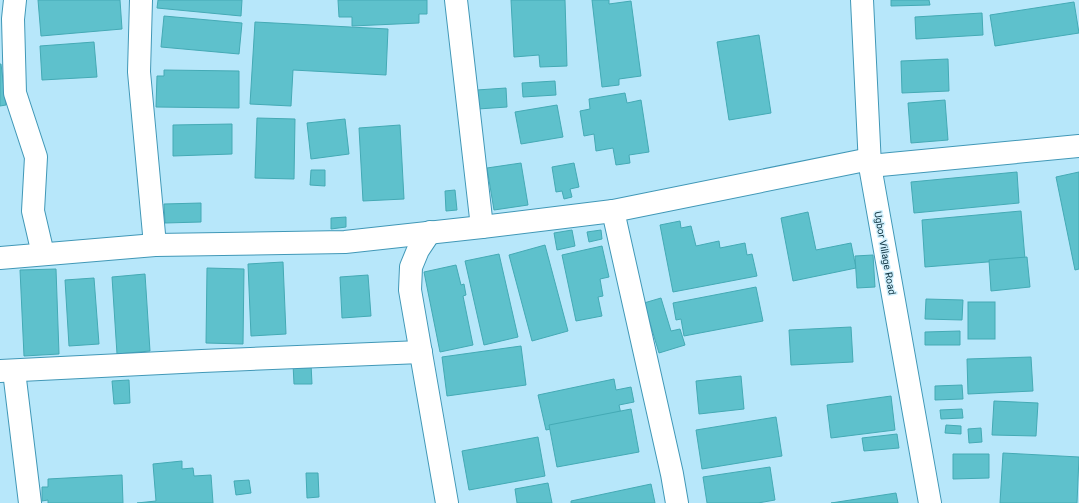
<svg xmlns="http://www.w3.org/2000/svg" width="1079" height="503" font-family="Roboto,sans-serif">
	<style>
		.building { fill: #5ec1cc; stroke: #44aab5 }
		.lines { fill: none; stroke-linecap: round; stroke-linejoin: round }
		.minor-casing { stroke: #4198b7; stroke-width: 24 }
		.minor { stroke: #fff; stroke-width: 22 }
		.labels { text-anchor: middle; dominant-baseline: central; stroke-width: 3; stroke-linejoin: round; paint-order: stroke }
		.street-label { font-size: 10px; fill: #0c313e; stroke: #d1f1fe }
	</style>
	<rect width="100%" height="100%" fill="#b7e7fa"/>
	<g class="building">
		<polygon points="38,0 120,0 122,29 41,36"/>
		<polygon points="158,0 242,0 241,16 157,8"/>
		<polygon points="338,0 427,0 427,14 419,14 419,23 352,26 352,17 339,17"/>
		<polygon points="511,0 565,0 567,66 540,67 539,55 514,57"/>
		<polygon points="592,0 609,0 609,4 631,1 641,76 619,79 619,85 602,87"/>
		<polygon points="891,0 929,0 930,5 891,6"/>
		<polygon points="1074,2 1079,33 995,46 990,15"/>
		<polygon points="982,13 983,35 916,39 915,17"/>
		<polygon points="164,16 242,23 239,54 161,47"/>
		<polygon points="255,22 388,29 386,75 293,70 291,106 250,104"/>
		<polygon points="759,35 771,113 729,120 717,42"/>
		<polygon points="94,42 97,77 42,80 40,46"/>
		<polygon points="948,59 949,91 902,93 901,61"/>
		<polygon points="0,64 1,64 6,105 0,106"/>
		<polygon points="164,70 239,71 239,108 156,107 157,76 164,76"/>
		<polygon points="555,81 556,95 523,97 522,83"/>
		<polygon points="506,88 507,107 478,109 477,90"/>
		<polygon points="625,93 627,103 641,100 649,152 629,155 630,163 616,165 613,148 596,151 594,134 584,136 580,111 590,109 589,99"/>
		<polygon points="945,100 948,140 911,143 908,103"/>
		<polygon points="557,105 563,137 521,144 515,112"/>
		<polygon points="257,118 295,119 294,179 255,178"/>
		<polygon points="345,119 349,154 311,159 307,123"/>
		<polygon points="232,124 232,154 173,156 173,125"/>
		<polygon points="400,125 404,199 363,201 359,128"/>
		<polygon points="521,163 528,205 494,210 487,168"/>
		<polygon points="574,163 579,187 570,189 572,197 564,199 562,191 556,192 552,167"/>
		<polygon points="311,170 325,170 325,186 310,185"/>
		<polygon points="1017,172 1019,203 914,213 911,182"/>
		<polygon points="1079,172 1079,269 1075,270 1056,177"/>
		<polygon points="455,190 457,210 446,211 445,191"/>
		<polygon points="201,203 201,222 165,223 164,204"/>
		<polygon points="1021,211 1025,259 925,267 922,220"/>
		<polygon points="808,212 816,250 851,243 856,268 793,281 781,218"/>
		<polygon points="346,217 346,227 331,229 331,218"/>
		<polygon points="680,221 681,228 691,226 696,246 719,241 720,248 745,243 747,255 752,254 757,276 673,292 660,225"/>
		<polygon points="572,230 575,246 557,250 554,233"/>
		<polygon points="601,230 602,239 589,242 587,232"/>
		<polygon points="545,245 568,331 532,341 509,255"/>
		<polygon points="602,246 609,277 600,279 603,296 598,297 602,316 576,321 562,255"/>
		<polygon points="499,254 518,337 484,345 465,261"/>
		<polygon points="873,255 875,287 857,288 855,256"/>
		<polygon points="1027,257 1030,287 991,291 989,260"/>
		<polygon points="283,262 286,334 251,336 248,264"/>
		<polygon points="456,265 461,285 464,284 466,295 463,296 473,345 440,352 424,272"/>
		<polygon points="207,268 244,269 243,344 206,343"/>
		<polygon points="56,269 59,354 24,356 20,270"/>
		<polygon points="145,274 150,351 117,354 112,277"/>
		<polygon points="368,275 371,316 342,318 340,277"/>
		<polygon points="94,278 99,344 69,346 65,280"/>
		<polygon points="756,287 763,321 684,336 681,319 676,320 673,303"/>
		<polygon points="661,298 671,331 680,329 685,345 659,353 644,303"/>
		<polygon points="926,299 963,300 962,320 925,319"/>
		<rect x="968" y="302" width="27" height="37"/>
		<polygon points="851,327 853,362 791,365 789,330"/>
		<polygon points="960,331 960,345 925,345 925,332"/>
		<polygon points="521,346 526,385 447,396 442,357"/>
		<polygon points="1031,357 1033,391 968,394 967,359"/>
		<polygon points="293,364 311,364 312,384 294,384"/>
		<polygon points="741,376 744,409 699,414 696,381"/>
		<polygon points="614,379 616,390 631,387 634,402 619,405 621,414 546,430 538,395"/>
		<polygon points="129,380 130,403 114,404 112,381"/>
		<polygon points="962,385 963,399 935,400 935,386"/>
		<polygon points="891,396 895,430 831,438 827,405"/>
		<polygon points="994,401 1038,403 1036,436 992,435"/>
		<polygon points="631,409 639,452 557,467 549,425"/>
		<polygon points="962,409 963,418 941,419 940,410"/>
		<polygon points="776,417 782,456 702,469 696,430"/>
		<polygon points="946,425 961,426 961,434 945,433"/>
		<polygon points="981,428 982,442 969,443 968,429"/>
		<polygon points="897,434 899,448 864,451 862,438"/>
		<polygon points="538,437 545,476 469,490 462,451"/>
		<polygon points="1003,453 1079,457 1077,503 1000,503"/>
		<polygon points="953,454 989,454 989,478 953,479"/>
		<polygon points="182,461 182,469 193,468 194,476 211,475 213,503 137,503 156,501 153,464"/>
		<polygon points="770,467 775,500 758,503 707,503 703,477"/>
		<polygon points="306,473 318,473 319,497 307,498"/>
		<polygon points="122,475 123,503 48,503 48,500 42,501 42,487 48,487 48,479"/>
		<polygon points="249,480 251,493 236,495 234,481"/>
		<polygon points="548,483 552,503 517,503 515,489"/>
		<polygon points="651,484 655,503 571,503 571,501"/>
		<polygon points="896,493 898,503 831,503"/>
	</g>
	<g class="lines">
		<defs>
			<g id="minor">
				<polyline points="15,0 13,19 15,93 36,157 33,211 43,254"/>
				<polyline points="141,0 139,72 155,245"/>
				<polyline points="456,0 482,227"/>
				<polyline points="862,0 870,166 930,503"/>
				<polyline points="870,166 1079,146"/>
				<polyline points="613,211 672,474 677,503"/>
				<polyline points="430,232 418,250 411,267 410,290 447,503"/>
				<polyline points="0,258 155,245 345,242 482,227 613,211 870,159"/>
				<polyline points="0,371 202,361 421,352"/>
				<polyline points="14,371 30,503"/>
			</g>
		</defs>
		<use href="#minor" class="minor-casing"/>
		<use href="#minor" class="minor"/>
	</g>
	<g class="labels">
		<g class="street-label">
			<text transform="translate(885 253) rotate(80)">Ugbor Village Road</text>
		</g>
	</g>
</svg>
